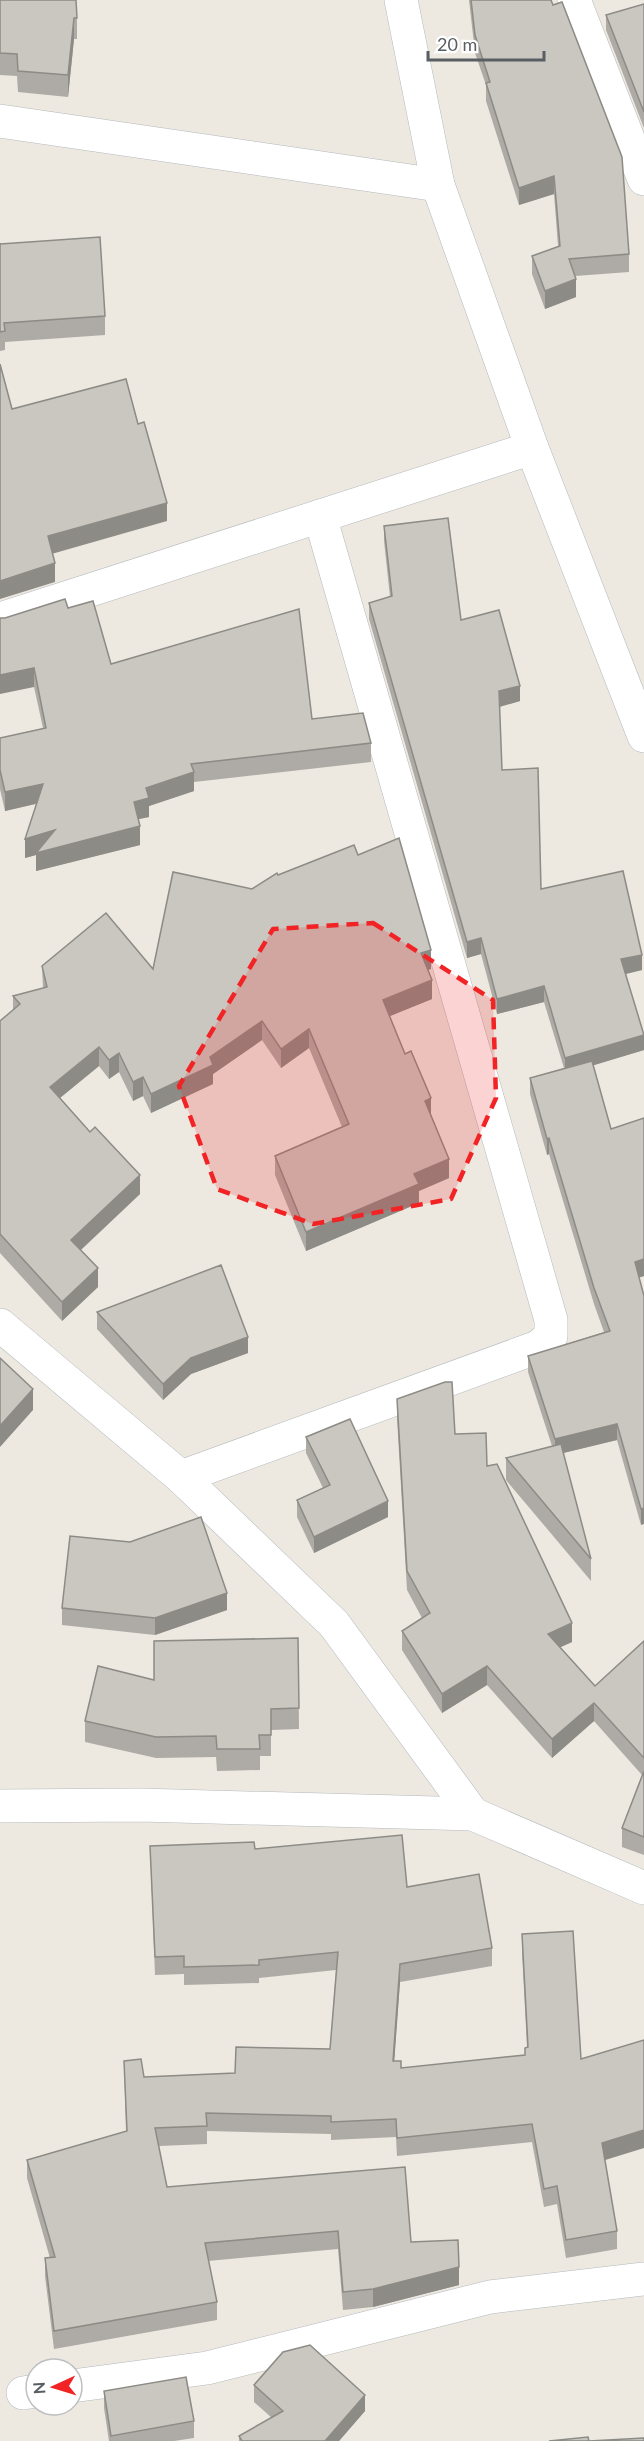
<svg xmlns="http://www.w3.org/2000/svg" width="644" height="2441" font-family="Lato,sans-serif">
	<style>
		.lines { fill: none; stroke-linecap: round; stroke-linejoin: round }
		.street-casing { stroke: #b4b8bc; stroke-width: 34 }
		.street { stroke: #fff; stroke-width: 33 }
		.wall { fill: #aeaaa5 }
		.shaded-wall { fill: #8d8b86 }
		.building { fill: #cac6c0; stroke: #8d8b86; stroke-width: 1.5 }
		.marked { fill: #f12325; fill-opacity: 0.2; stroke: #f12325; stroke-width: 4.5; stroke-dasharray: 12 8; stroke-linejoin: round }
	</style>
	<rect width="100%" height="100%" fill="#ede9e1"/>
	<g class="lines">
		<defs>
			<g id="street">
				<polyline points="401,0 438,185 532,448 644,736"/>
				<polyline points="574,0 644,179"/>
				<polyline points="0,121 438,185"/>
				<polyline points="0,619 532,448"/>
				<polyline points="0,1325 181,1477 334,1624 473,1814 644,1888"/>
				<polyline points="181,1477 538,1347 551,1336 551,1320 320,516"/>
				<polyline points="0,1806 140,1805 473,1814"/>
				<polyline points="72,2386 207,2368 490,2297 644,2279"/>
				<polyline points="23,2393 36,2391"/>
			</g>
		</defs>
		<use href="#street" class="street-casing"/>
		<use href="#street" class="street"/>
	</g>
	<g class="wall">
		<polygon points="0,0 77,18 77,39 74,39 68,97 18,92 17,76 0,75"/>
		<polygon points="469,0 551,0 629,254 629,272 575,276 576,297 545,309 532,274 532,256 558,246 554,194 519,205 486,101 486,85 475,53"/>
		<polygon points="644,4 644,128 606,30 606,15"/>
		<polygon points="0,243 0,244 105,316 105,335 5,342 5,350 0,351"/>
		<polygon points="384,526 461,620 520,701 499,707 502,770 541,889 642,970 626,974 644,1050 593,1065 611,1129 644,1118 644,1276 639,1277 644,1296 641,1525 617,1440 563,1453 591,1559 591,1581 506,1480 506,1458 552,1446 528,1372 528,1356 604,1332 594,1304 549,1154 547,1155 530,1094 530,1078 564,1068 544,1002 497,1014 481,954 467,958 369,619 369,603 390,597 384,541"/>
		<polygon points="68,608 111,664 312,719 371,743 371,762 194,782 194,791 149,806 149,817 139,819 140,845 36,871 36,855 25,858 36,804 5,811 0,789 0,738 43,728 34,687 5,618"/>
		<polygon points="358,855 431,969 427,970 432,999 389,1016 431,1115 449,1178 419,1191 419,1203 306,1251 275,1175 275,1156 342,1127 309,1048 281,1068 262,1040 213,1074 213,1084 151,1113 143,1096 133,1101 119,1072 109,1079 99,1066 60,1098 140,1194 81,1250 98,1287 62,1321 0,1253 0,1021 13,1010 13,996 43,988 42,966 153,969 252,889 278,875"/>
		<polygon points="97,1312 248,1353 191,1374 163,1400 97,1329"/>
		<polygon points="397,1399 455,1434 487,1466 572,1642 560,1647 595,1686 644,1641 644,1855 622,1847 622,1828 642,1775 594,1721 552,1758 487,1685 442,1713 402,1650 402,1631 422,1618 407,1590 397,1418"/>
		<polygon points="306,1437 388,1517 314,1553 297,1517 297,1500 323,1488 306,1453"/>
		<polygon points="62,1608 227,1610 155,1635 62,1625"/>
		<polygon points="298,1638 299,1729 271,1730 271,1756 260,1756 260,1770 217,1771 216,1757 156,1758 85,1742 85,1721 154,1679"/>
		<polygon points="150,1846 255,1849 407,1887 492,1948 492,1966 400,1982 394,2061 401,2068 525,2055 525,2048 527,2047 522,1952 522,1934 581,2059 605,2160 617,2231 617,2249 566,2258 557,2204 544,2207 532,2142 397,2156 396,2137 331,2140 331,2134 207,2131 207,2144 159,2146 167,2187 411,2242 459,2285 373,2307 343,2310 338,2249 208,2261 217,2302 217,2320 54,2349 45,2276 45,2258 50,2258 27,2178 27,2160 126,2131 124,2061 144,2077 235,2073 330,2049 336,1970 259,1978 259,1983 184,1985 184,1974 155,1975"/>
		<polygon points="254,2385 365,2411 339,2441 239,2441 239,2436 272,2418 254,2402"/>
		<polygon points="104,2391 194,2421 194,2438 174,2441 109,2441 104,2408"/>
	</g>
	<g class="shaded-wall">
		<polygon points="74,18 74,39 68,97 68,75"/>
		<polygon points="554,176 554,194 519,205 519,188"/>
		<polygon points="576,279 576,297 545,309 545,291"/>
		<polygon points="167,503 167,521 48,555 48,536"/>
		<polygon points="55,563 55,582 0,599 0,581"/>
		<polygon points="34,668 34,687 0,694 0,675"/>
		<polygon points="520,686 520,701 499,707 499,691"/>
		<polygon points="194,772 194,791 149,806 149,817 134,820 134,802 146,788"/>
		<polygon points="43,784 43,802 5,811 5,792"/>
		<polygon points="140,826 140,845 36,871 36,855 25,858 25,839 55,830"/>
		<polygon points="481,938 481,954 467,958 467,942"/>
		<polygon points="431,950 431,969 421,972 421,953"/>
		<polygon points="642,955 642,970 621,975 621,959"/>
		<polygon points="432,980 432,999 383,1019 383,1000"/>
		<polygon points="544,986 544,1002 497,1014 497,999"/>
		<polygon points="262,1021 262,1040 213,1074 213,1084 151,1113 151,1094 210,1057"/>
		<polygon points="309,1029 309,1048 281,1068 281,1049"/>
		<polygon points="644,1035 644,1050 565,1074 565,1058"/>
		<polygon points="99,1047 99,1066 50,1106 50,1087"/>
		<polygon points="119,1053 119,1072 109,1079 109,1060"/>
		<polygon points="143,1077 143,1096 133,1101 133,1082"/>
		<polygon points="431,1098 431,1117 425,1101"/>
		<polygon points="549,1138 549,1154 547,1155 547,1139"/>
		<polygon points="449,1159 449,1178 419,1191 419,1203 306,1251 306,1232 414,1174"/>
		<polygon points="140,1175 140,1194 71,1259 71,1240"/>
		<polygon points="644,1259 644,1276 635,1279 635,1262"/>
		<polygon points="98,1268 98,1287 62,1321 62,1302"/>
		<polygon points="248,1337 248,1353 191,1374 163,1400 163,1384 191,1358"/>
		<polygon points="33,1389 33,1410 0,1447 0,1426"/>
		<polygon points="617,1424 617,1440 555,1455 555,1439"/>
		<polygon points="388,1501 388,1517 314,1553 314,1537"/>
		<polygon points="644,1508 644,1524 641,1525 641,1509"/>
		<polygon points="227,1593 227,1610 155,1635 155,1618"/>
		<polygon points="572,1623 572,1642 548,1653 548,1634"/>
		<polygon points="487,1666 487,1685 442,1713 442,1694"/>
		<polygon points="594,1703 594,1721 552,1758 552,1739"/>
		<polygon points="400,1964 400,1982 393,2079 393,2061"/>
		<polygon points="644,2130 644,2148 602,2161 602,2143"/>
		<polygon points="459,2267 459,2285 373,2307 373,2289"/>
		<polygon points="365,2395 365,2411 339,2441 325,2441"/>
	</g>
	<g class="building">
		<polygon points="0,0 76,0 77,18 74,18 68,75 18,71 17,54 0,53"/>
		<polygon points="471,0 551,0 553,5 562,2 622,157 629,254 569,259 576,279 545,291 532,256 560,246 554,176 519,188 486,83 490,82 475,35"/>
		<polygon points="644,4 644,112 606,15"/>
		<polygon points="100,237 105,316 4,323 5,331 0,332 0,243 0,244"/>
		<polygon points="0,364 12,409 126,379 138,424 144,422 167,503 48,536 55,563 0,581"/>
		<polygon points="448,518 461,620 499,610 520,686 499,691 502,770 538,768 541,889 623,871 642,955 621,959 644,1035 565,1058 544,986 497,999 481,938 467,942 369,603 392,596 384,526"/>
		<polygon points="65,599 68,608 93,601 111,664 299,609 312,719 363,713 371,743 191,764 194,772 146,788 149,798 134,802 140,826 36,853 55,830 25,839 43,784 5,792 0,770 0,738 46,728 34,668 0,675 0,618 5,618"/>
		<polygon points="399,838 431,950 421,953 432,980 383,1000 405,1054 411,1051 431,1098 425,1101 449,1159 414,1174 419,1184 306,1232 275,1156 349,1124 309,1029 281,1049 262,1021 210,1057 213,1065 151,1094 143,1077 133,1082 119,1053 109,1060 99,1047 50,1087 90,1132 95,1127 140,1175 71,1240 98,1268 62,1302 0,1234 0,1021 20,1004 13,996 47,987 42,966 106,913 153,969 173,872 252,889 277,873 278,875 354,845 358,855"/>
		<polygon points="592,1061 611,1129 644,1118 644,1259 635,1262 644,1296 644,1508 641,1509 617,1424 555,1439 528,1356 610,1331 594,1288 549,1138 547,1139 530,1078"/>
		<polygon points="221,1265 248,1337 191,1358 163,1384 97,1312"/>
		<polygon points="0,1358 33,1389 0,1426"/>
		<polygon points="445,1382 452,1382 455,1434 486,1433 487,1466 497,1464 572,1623 548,1634 595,1686 644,1641 644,1758 594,1703 552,1739 487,1666 442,1694 402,1631 430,1613 407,1571 397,1399"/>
		<polygon points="350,1419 388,1501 314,1537 297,1500 330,1485 306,1437"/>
		<polygon points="561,1444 591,1559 506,1458"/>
		<polygon points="201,1517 227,1593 155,1618 62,1608 70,1536 130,1542"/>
		<polygon points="298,1638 299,1708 271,1709 271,1735 259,1735 260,1749 217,1749 216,1736 156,1737 85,1721 98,1666 154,1680 154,1641"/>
		<polygon points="644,1771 644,1837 622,1828"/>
		<polygon points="402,1835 407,1887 479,1874 492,1948 400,1964 393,2061 401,2061 401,2068 525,2055 525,2048 528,2047 522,1934 573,1931 581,2059 644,2040 644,2130 602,2143 617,2231 566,2240 557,2186 544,2189 532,2124 397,2138 396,2119 331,2122 331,2116 206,2113 207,2126 155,2128 167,2187 405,2167 411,2242 458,2240 459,2267 373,2289 343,2292 338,2231 205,2243 217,2302 54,2331 45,2258 55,2257 27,2160 127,2131 124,2061 141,2059 144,2077 235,2073 236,2047 330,2049 338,1952 259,1960 259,1965 184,1967 184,1956 155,1957 150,1846 254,1842 255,1849"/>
		<polygon points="310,2345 365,2395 325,2441 242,2441 239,2436 283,2411 254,2385 283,2352"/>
		<polygon points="186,2377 194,2421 111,2436 104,2391"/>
		<polygon points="588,2437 589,2441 549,2441"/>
		<polygon points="644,2438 644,2441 589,2441"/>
	</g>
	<path class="marked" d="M 373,923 L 493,1000 L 496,1098 L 451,1199 L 313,1224 L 217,1189 L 179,1086 L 273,929 Z"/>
	<g transform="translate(54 2387) rotate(266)"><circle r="28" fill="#ffffff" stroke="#bdbfc1" stroke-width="1.5"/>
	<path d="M0-4.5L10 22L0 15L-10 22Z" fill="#f12325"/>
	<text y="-9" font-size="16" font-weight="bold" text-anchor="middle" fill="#595e63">N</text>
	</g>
	<path d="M428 51v9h116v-9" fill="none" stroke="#595e63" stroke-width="3"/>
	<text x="437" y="51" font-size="18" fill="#595e63" stroke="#ffffff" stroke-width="4.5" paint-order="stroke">20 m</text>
</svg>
